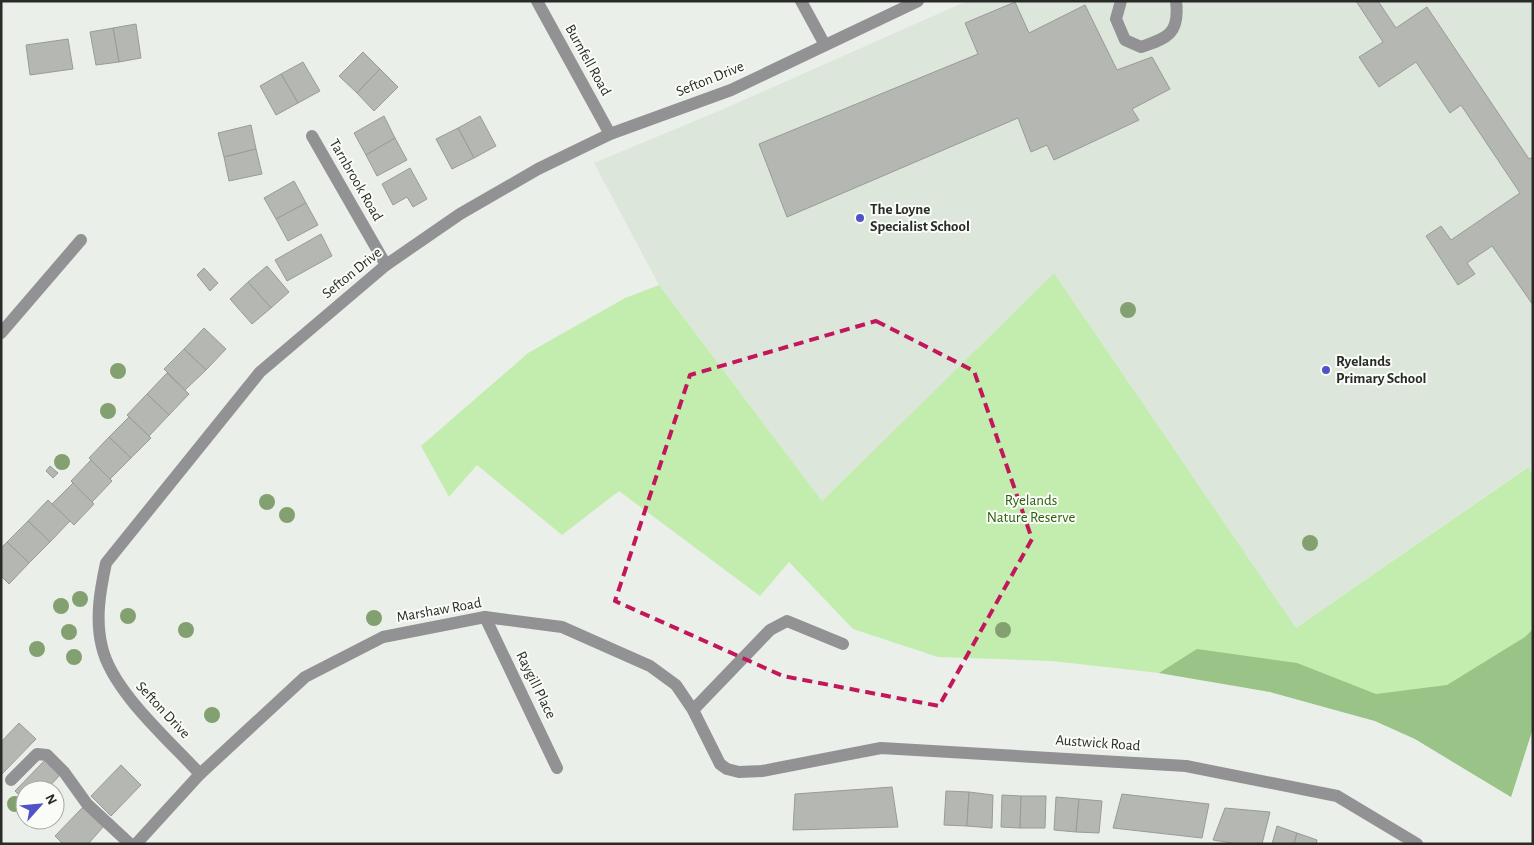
<svg xmlns="http://www.w3.org/2000/svg" width="1534" height="845" font-family="'Alegreya Sans',sans-serif">
	<style>
		.built { fill: #dde6da }
		.green { fill: #c2edaf }
		.forest { fill: #99c387 }
		.building { fill: #b4b7b2; stroke: #989c97 }
		.lines { fill: none; stroke-linecap: round; stroke-linejoin: round }
		.lane { stroke: #929295; stroke-width: 12 }
		.street { stroke: #929295; stroke-width: 12 }
		.tree { fill: #83a170 }
		.marked { fill: none; stroke: #c2185b; stroke-width: 4; stroke-dasharray: 10 6; stroke-linejoin: round }
		.poi-dot { fill: #5052c9; stroke: #f9fcf7; stroke-width: 2 }
		.labels { text-anchor: middle; dominant-baseline: central; stroke-width: 4; stroke-linejoin: round; paint-order: stroke }
		.street-label { font-size: 15px; fill: #2a2b29; stroke: #f9fcf7 }
		.poi-label { font-size: 15px; font-weight: bold; fill: #2a2b29; stroke: #f9fcf7; text-anchor: start }
		.park-label { font-size: 15px; fill: #2e610d; stroke: #f9fcf7 }
	</style>
	<rect width="100%" height="100%" fill="#ebefea"/>
	<polygon class="built" points="967,1 1533,1 1533,475 1527,467 1296,628 1054,273 822,501 659,285 594,163 719,111"/>
	<polygon class="green" points="1054,273 1296,628 1528,467 1533,475 1533,728 1511,797 1415,739 1375,721 1270,692 1215,681 1159,673 1052,661 938,657 853,629 789,562 760,596 619,491 562,535 477,465 449,497 421,446 528,353 625,298 659,285 822,501"/>
	<polygon class="forest" points="1533,629 1533,728 1511,797 1415,739 1375,721 1270,692 1159,673 1197,649 1297,663 1376,694 1447,685 1525,637"/>
	<g class="building">
		<polygon points="1356,1 1378,1 1396,28 1427,7 1529,159 1533,157 1533,305 1492,246 1467,263 1475,274 1458,285 1426,236 1441,226 1451,240 1520,193 1461,105 1450,113 1416,62 1379,87 1359,57 1383,42"/>
		<polygon points="1015,2 1029,33 1085,5 1117,70 1152,57 1170,89 1132,109 1139,120 1054,160 1047,145 1031,152 1018,118 787,217 759,144 978,54 965,23"/>
		<polygon points="136,24 141,58 119,62 113,28"/>
		<polygon points="113,28 119,62 96,65 90,32"/>
		<polygon points="68,39 73,69 30,75 26,45"/>
		<polygon points="363,52 380,69 357,93 339,76"/>
		<polygon points="303,62 320,91 298,103 281,74"/>
		<polygon points="380,69 398,87 374,111 357,93"/>
		<polygon points="281,74 298,103 276,115 260,86"/>
		<polygon points="384,116 395,138 366,155 354,133"/>
		<polygon points="480,116 496,146 474,158 458,128"/>
		<polygon points="251,125 256,149 224,157 218,133"/>
		<polygon points="458,128 474,158 452,169 436,139"/>
		<polygon points="395,138 407,160 377,176 366,155"/>
		<polygon points="256,149 262,174 229,181 224,157"/>
		<polygon points="410,168 427,199 413,207 407,197 393,205 382,184"/>
		<polygon points="294,181 306,203 276,219 264,198"/>
		<polygon points="306,203 318,225 288,241 276,219"/>
		<polygon points="321,234 332,256 287,281 275,260"/>
		<polygon points="267,266 289,292 271,308 248,282"/>
		<polygon points="204,268 218,283 210,291 197,275"/>
		<polygon points="248,282 271,308 252,324 230,299"/>
		<polygon points="204,328 226,349 206,370 184,349"/>
		<polygon points="184,349 206,370 185,390 164,369"/>
		<polygon points="167,373 189,394 169,415 147,394"/>
		<polygon points="147,394 169,415 149,436 127,415"/>
		<polygon points="129,417 151,438 131,458 109,437"/>
		<polygon points="109,437 131,458 110,479 89,458"/>
		<polygon points="91,460 112,481 92,502 71,481"/>
		<polygon points="50,466 58,473 53,478 46,471"/>
		<polygon points="73,483 94,504 74,525 52,504"/>
		<polygon points="48,500 70,521 50,542 28,521"/>
		<polygon points="28,521 50,542 29,563 7,542"/>
		<polygon points="7,542 29,563 9,584 1,576 1,548"/>
		<polygon points="19,723 36,739 1,775 1,742"/>
		<polygon points="45,760 61,774 46,790 25,790 25,801 15,791"/>
		<polygon points="121,765 141,785 111,816 91,796"/>
		<polygon points="892,787 898,827 793,830 795,794"/>
		<polygon points="946,791 969,792 967,826 944,825"/>
		<polygon points="969,792 993,795 992,828 967,826"/>
		<polygon points="1122,794 1209,804 1202,838 1113,828"/>
		<polygon points="1002,795 1021,796 1020,828 1001,827"/>
		<polygon points="1021,796 1046,796 1045,828 1020,828"/>
		<polygon points="1056,797 1079,799 1076,832 1054,830"/>
		<polygon points="1079,799 1102,801 1099,833 1076,832"/>
		<polygon points="84,806 104,826 88,844 63,844 55,836"/>
		<polygon points="1225,808 1270,812 1262,844 1239,844 1213,840"/>
		<polygon points="1277,826 1297,833 1294,844 1272,844"/>
		<polygon points="1297,833 1317,840 1316,844 1294,844"/>
	</g>
	<g class="lines">
		<g class="lane">
			<path d="M 1121,1 L 1116,19 L 1125,40 L 1141,47 C 1168,38 1180,33 1176,1"/>
			<polyline points="693,710 770,630 787,621 843,644"/>
			<polyline points="11,780 37,754 47,755 64,772 87,804 130,844"/>
		</g>
		<g class="street">
			<polyline points="537,1 610,134"/>
			<polyline points="801,1 825,45"/>
			<polyline points="312,136 386,265"/>
			<polyline points="1,333 81,240"/>
			<polyline points="485,617 557,768"/>
			<path d="M 200,774 C 169,740 112,691 102,647 C 95,619 100,591 106,563 L 260,372 L 386,265 L 460,214 L 538,169 L 610,134 L 731,90 L 918,1"/>
			<polyline points="136,844 200,774 305,677 383,637 485,617 562,627 650,666 676,685 693,710 720,764 727,769 739,772 762,771 881,748 1186,766 1337,796 1417,844"/>
		</g>
	</g>
	<g class="tree">
		<circle cx="1128" cy="310" r="8"/>
		<circle cx="118" cy="371" r="8"/>
		<circle cx="108" cy="411" r="8"/>
		<circle cx="62" cy="462" r="8"/>
		<circle cx="267" cy="502" r="8"/>
		<circle cx="287" cy="515" r="8"/>
		<circle cx="1310" cy="543" r="8"/>
		<circle cx="80" cy="599" r="8"/>
		<circle cx="61" cy="606" r="8"/>
		<circle cx="128" cy="616" r="8"/>
		<circle cx="374" cy="618" r="8"/>
		<circle cx="186" cy="630" r="8"/>
		<circle cx="1003" cy="630" r="8"/>
		<circle cx="69" cy="632" r="8"/>
		<circle cx="37" cy="649" r="8"/>
		<circle cx="74" cy="657" r="8"/>
		<circle cx="212" cy="715" r="8"/>
		<circle cx="15" cy="804" r="8"/>
	</g>
	<path class="marked" d="M 876,321 L 974,371 L 1032,539 L 939,706 L 783,676 L 615,601 L 690,375 Z"/>
	<g class="poi-dot">
		<circle cx="860" cy="218" r="5"/>
		<circle cx="1326" cy="370" r="5"/>
	</g>
	<g class="labels">
		<g class="street-label">
			<text transform="translate(588 60) rotate(61)">Burnfell Road</text>
			<text transform="translate(710 79) rotate(-22)">Sefton Drive</text>
			<text transform="translate(356 180) rotate(60)">Tarnbrook Road</text>
			<text transform="translate(352 273) rotate(-39)">Sefton Drive</text>
			<text transform="translate(439 610) rotate(-10)">Marshaw Road</text>
			<text transform="translate(536 685) rotate(64)">Raygill Place</text>
			<text transform="translate(163 710) rotate(47)">Sefton Drive</text>
			<text transform="translate(1098 743) rotate(4)">Austwick Road</text>
		</g>
		<g class="poi-label">
			<text x="870" y="209">The Loyne<tspan x="870" dy="17">Specialist School</tspan></text>
			<text x="1336" y="361">Ryelands<tspan x="1336" dy="17">Primary School</tspan></text>
		</g>
		<g class="park-label">
			<text x="1031" y="500">Ryelands<tspan x="1031" dy="17">Nature Reserve</tspan></text>
		</g>
	</g>
	<rect width="1534" height="845" fill="none" stroke="#2a2b29" stroke-width="5"/>
	<g transform="translate(40 805) rotate(63)"><circle r="24" fill="#f9fcf7" stroke="#a6a8a5"/>
	<path d="M0-4L9 19L0 12L-9 19Z" fill="#5052c9"/>
	<text y="-8" font-size="14" font-weight="bold" text-anchor="middle" fill="#2a2b29">N</text>
	</g>
</svg>
